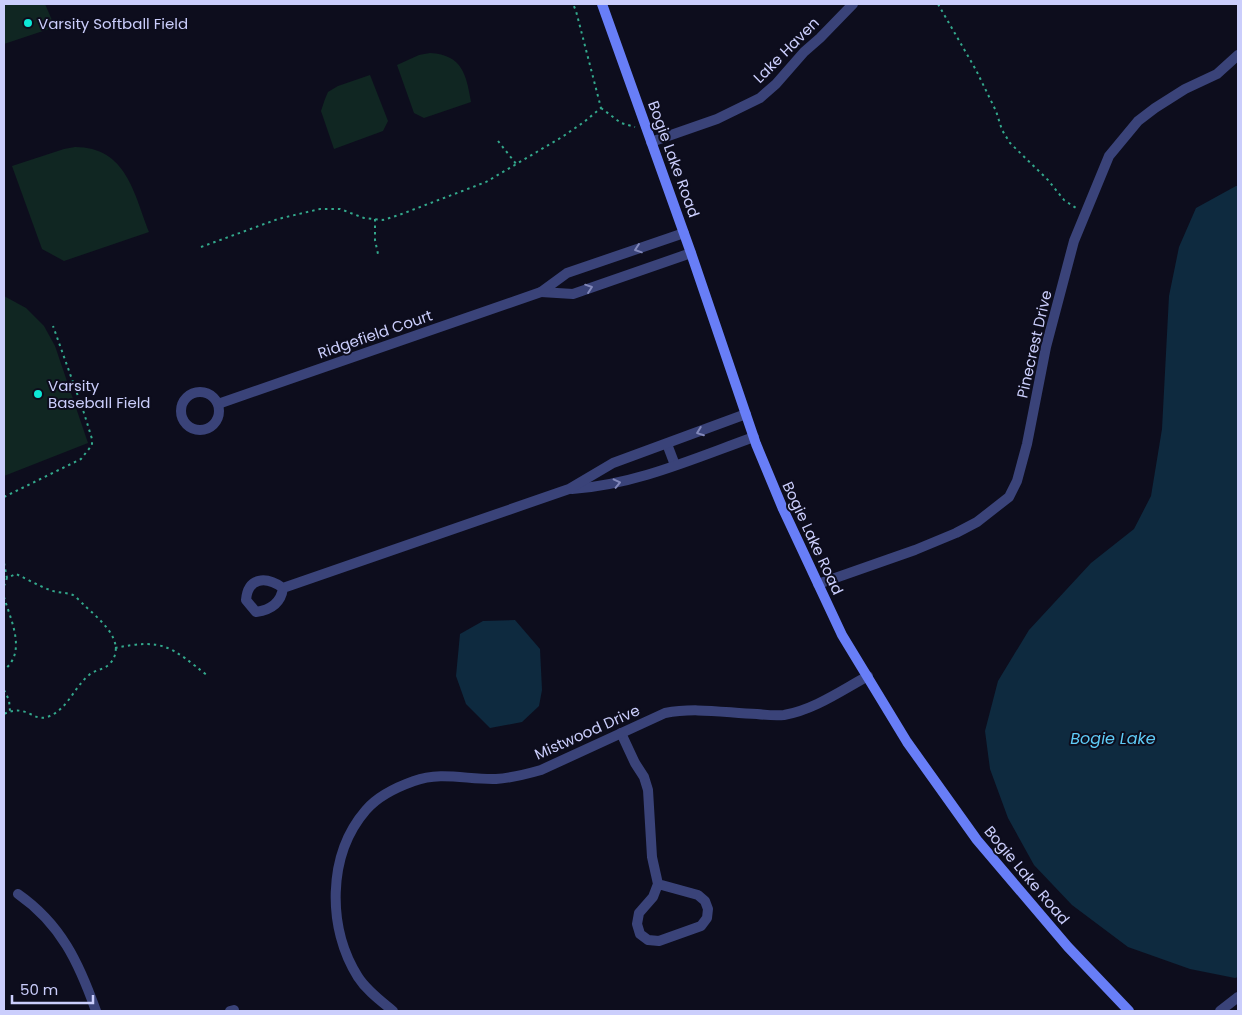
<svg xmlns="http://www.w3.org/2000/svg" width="1242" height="1015" font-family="Poppins,sans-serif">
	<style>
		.pitch { fill: #102622 }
		.water { fill: #0e2a3f }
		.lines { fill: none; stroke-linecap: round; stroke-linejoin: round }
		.path { stroke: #33a88c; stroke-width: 2; stroke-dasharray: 2.5 4; stroke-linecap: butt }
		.street { stroke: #3a4379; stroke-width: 10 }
		.secondary { stroke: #687ef7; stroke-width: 10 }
		.oneway { stroke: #8288ba }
		.poi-dot { fill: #0de7d6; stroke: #0d0d1d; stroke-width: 2 }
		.labels { text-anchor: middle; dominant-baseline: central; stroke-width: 4; stroke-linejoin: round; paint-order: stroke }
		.poi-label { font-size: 15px; fill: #cbcefc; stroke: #0d0d1d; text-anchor: start }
		.street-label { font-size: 15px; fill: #cbcefc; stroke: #0d0d1d }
		.water-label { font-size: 16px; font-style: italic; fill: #5fcbf6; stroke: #0d0d1d }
	</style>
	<rect width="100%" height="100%" fill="#0d0d1d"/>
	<g class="pitch">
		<polygon points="4,4 45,4 55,27 4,44"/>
		<path d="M 430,53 C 463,55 466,75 471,102 L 424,118 L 414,113 L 397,65 L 419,55 Z"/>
		<polygon points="370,75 388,121 383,131 334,149 321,111 325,99 328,92 338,86"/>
		<path d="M 75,147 C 126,147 134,193 149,232 L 64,261 L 42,249 L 12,166 L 64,149 Z"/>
		<polygon points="4,296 26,308 44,326 55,346 88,443 4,476"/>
	</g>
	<g class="water">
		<polygon points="1236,186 1238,186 1238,977 1235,978 1190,969 1128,947 1072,905 1034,865 1008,818 990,769 985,731 998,681 1029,630 1091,563 1134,529 1151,496 1162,429 1169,296 1179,247 1196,208"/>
		<polygon points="515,620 540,649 542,690 539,706 522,722 490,728 466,704 456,676 460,634 483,621"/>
	</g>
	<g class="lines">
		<g class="path">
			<polyline points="938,4 976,70 996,111 1002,130 1010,143 1048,180 1064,200 1076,208"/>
			<polyline points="4,51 5,51"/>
			<polyline points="601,108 621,123 635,127"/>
			<polyline points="498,141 517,165"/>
			<polyline points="375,219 375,240 378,254"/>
			<polyline points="201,247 278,219 320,209 340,209 364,218 383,220 399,215 486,182 562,137 584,122 601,108 576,11 573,4"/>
			<polyline points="4,497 81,459 92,445 92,439 84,413 53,326"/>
			<polyline points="4,563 7,578"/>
			<path d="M 4,586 L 7,578 L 16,574 C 27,579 39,586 50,590 C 57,593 66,592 73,595 C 77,598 81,602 84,605 C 98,618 126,640 112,661 C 106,670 96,669 89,675 C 74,687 67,711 47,717 C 33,722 26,703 4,714"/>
			<path d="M 4,597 C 11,621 27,652 4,670"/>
			<path d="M 115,648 C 164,638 171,647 208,676"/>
			<polyline points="4,690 9,700 10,711"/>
		</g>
		<g class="street">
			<polyline points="651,142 717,119 760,98 776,84 804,52 820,38 853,4"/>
			<polyline points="541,292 573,294 691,253"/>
			<circle cx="200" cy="411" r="19"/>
			<polyline points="218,404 541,292 567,273 684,233"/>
			<polyline points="667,444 675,465"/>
			<path d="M 572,489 C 635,485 695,458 754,437"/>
			<polyline points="818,584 915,550 956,533 977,522 1009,497 1017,481 1027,444 1046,347 1074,241 1109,156 1138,121 1155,108 1185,89 1217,74 1238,55"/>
			<path d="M 283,588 C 281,603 270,610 256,612 L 246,600 C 248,577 266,576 283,588 L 569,489 L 613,463 L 746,414"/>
			<polyline points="621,733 635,763 644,777 648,790 652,857 658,884 653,897 639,913 637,924 640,934 648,940 659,941 701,926 707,918 708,909 705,901 698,895 658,884"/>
			<path d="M 18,894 C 61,924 79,963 96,1011"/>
			<polyline points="230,1011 234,1010"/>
			<path d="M 393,1011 C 381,1001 367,991 358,977 C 327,928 327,855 366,810 C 378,796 397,787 414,781 C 441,771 468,780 496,779 C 511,778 527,774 541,770 L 665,713 C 696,707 727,713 757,714 C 766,715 776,716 784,715 C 814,710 842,690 868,676"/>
			<polyline points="1220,1011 1238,997"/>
		</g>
		<polyline class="secondary" points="602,4 691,253 756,444 783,509 842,635 907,742 977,840 1068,947 1129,1011"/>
	</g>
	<defs><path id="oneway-chevron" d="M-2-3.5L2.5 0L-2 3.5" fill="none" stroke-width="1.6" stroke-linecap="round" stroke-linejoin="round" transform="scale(1.25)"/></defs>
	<g class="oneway">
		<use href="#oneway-chevron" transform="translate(638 249) rotate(161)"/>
		<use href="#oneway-chevron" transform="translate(589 288) rotate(-19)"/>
		<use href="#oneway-chevron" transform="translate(700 432) rotate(159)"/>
		<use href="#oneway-chevron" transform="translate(617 483) rotate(-13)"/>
	</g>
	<g class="poi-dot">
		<circle cx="28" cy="23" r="5"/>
		<circle cx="38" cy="394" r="5"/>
	</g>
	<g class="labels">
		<g class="poi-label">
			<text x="38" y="23">Varsity Softball Field</text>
			<text x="48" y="385">Varsity<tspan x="48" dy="17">Baseball Field</tspan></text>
		</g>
		<g class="street-label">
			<text transform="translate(786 50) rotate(-45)">Lake Haven</text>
			<text transform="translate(674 159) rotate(70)">Bogie Lake Road</text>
			<text transform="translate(375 334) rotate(-19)">Ridgefield Court</text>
			<text transform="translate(1034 344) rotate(-77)">Pinecrest Drive</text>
			<text transform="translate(813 538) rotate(65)">Bogie Lake Road</text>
			<text transform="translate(587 732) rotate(-24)">Mistwood Drive</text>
			<text transform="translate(1027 875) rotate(50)">Bogie Lake Road</text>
		</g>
		<g class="water-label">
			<text x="1113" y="738">Bogie Lake</text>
		</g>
	</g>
	<rect width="1242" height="1015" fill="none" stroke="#cbcefc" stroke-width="10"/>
	<path d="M12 995v8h81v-8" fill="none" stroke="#cbcefc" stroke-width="2.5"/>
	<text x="20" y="995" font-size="15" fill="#cbcefc" stroke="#0d0d1d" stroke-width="4" paint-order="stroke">50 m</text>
</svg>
